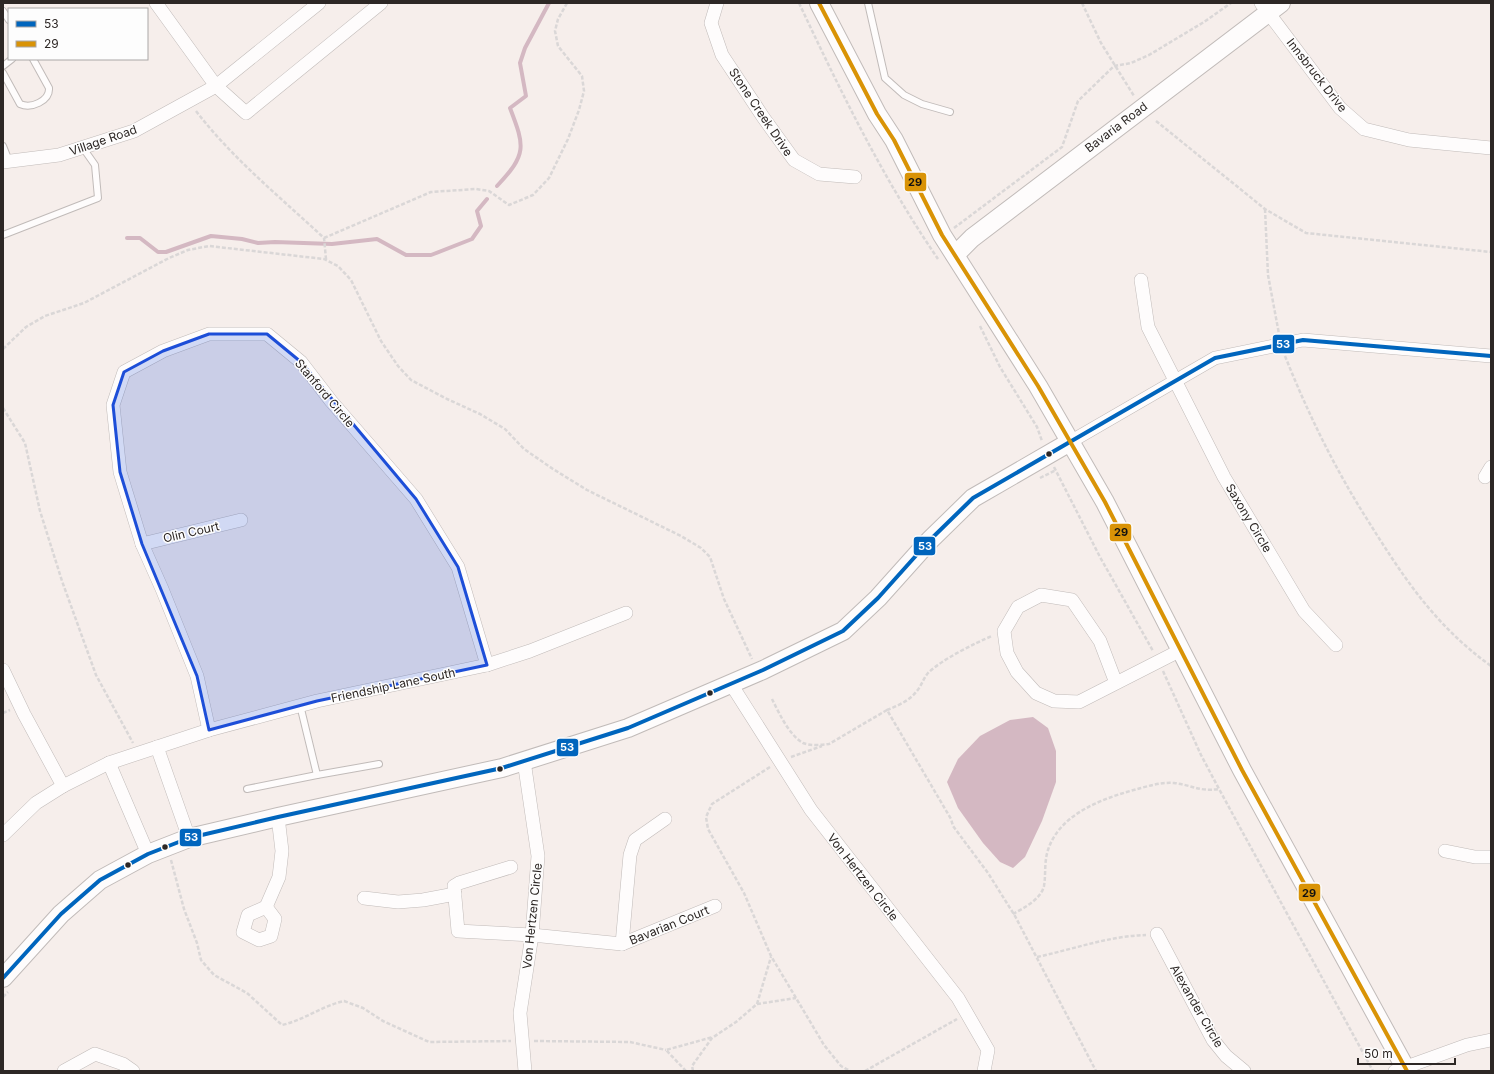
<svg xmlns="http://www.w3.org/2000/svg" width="1494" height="1074" font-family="Inter,sans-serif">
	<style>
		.water { fill: #d4b8c2 }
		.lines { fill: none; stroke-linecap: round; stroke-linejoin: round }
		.stream { stroke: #d4b8c2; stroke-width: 4 }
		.lane-casing { stroke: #c1bbb9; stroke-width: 8 }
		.street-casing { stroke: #c1bbb9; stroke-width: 14 }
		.secondary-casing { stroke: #c1bbb9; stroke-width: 20 }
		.path { stroke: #dad7d7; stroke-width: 2.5; stroke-dasharray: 4 2; stroke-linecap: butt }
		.lane { stroke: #fefcfc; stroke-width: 6 }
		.street { stroke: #fefcfc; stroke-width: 13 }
		.secondary { stroke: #fefcfc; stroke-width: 18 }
		.bus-1-casing { stroke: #fdfdfd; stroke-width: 7 }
		.bus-2-casing { stroke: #fdfdfd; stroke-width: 7 }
		.bus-1 { stroke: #0065bd; stroke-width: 4 }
		.bus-2 { stroke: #d99306; stroke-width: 4 }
		.marked { fill: #1d4ed8; fill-opacity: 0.2; stroke: #1d4ed8; stroke-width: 3; stroke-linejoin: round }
		.bus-dot { fill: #2d2725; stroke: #fdfdfd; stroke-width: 1.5 }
		.labels { text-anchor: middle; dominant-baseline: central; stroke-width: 3; stroke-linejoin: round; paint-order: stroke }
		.street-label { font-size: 12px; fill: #2d2725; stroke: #fdfdfd }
		.line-badge { stroke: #fdfdfd; stroke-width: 1.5 }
		.badge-label { font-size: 11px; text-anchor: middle; font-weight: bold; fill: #fff }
		.pale-badge-label { font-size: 11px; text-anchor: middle; font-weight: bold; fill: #111 }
	</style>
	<rect width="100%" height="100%" fill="#f6eeeb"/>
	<polygon class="water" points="1033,717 1048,728 1056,751 1056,782 1042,821 1025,857 1013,868 1000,862 983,843 958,808 947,782 958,759 980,736 1010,720"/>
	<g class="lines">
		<g class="stream">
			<path d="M 497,186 C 527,154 525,147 510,108 L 526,96 L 520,63 L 525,48 L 549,3"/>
			<polyline points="127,238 140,238 158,252 166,252 211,236 242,239 258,243 275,242 332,244 377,239 406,255 431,255 472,239 481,226 477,211 487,199"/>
		</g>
		<defs>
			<g id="lane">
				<polyline points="868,3 885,78 904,95 922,104 950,112"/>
				<polyline points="3,11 9,20"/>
				<polyline points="3,66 12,59"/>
				<path d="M 3,73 L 20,104 C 31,109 50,101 49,88 L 33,59"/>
				<polyline points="3,146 9,161"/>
				<polyline points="3,235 98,198 95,165 83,148"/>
				<polyline points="300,705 317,775 379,764"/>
				<polyline points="247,789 317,775"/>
			</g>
			<g id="street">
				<polyline points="156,3 216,86 246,113 381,3"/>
				<polyline points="717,3 711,23 722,55 763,117 794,160 819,174 855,177"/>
				<polyline points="1261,3 1340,108 1364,129 1409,140 1491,148"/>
				<polyline points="3,162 59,155 134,131 216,86 319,3"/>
				<polyline points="1141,280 1148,327 1224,477 1304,611 1336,645"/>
				<polyline points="1070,442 1215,358 1303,340 1491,356"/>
				<polyline points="1485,477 1491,467"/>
				<polyline points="142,544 241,520"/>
				<polyline points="3,670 24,714 63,786"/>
				<polyline points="1116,683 1100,641 1072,600 1041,595 1018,607 1004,631 1007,653 1017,672 1036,693 1054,701 1079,702 1181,650"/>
				<polyline points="731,684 811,810 958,998 988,1050 984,1071"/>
				<polyline points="209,730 197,676 162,589 142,544 120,472 113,405 124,372 163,351 209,334 267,334 301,362 331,401 416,499 458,567 487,665"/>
				<polyline points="157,747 189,838"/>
				<polyline points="524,761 538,856 532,935 520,1013 525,1071"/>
				<polyline points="109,763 148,854"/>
				<polyline points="3,835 36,803 63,786 109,763 209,730 317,701 487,665 530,651 626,613"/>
				<polyline points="1445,851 1475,857 1491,857"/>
				<polyline points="511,867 459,883 454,886 458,931 532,935 622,944 715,906"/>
				<polyline points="364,898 398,902 423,900 455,894"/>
				<polygon points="266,907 275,919 271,936 259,940 243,932 248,915"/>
				<polyline points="266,907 279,877 282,851 278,817"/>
				<polyline points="1157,934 1213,1040 1226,1056 1244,1071"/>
				<polyline points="622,944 630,855 635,840 665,819"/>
				<polyline points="64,1071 95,1054 123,1064 133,1071"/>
				<polyline points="1395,1071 1467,1045 1491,1040"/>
			</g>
			<g id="secondary">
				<polyline points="819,3 877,114 894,140 942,235 1038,386 1105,502 1242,770 1407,1071"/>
				<polyline points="955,255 972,238 1281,3"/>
				<polyline points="3,978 61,914 100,880 148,854 189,838 278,817 502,768 628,728 763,670 843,631 878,598 930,540 973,498 1070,442"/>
			</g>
		</defs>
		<use href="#lane" class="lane-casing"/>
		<use href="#street" class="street-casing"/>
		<use href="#secondary" class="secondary-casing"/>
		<g class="path">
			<path d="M 799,3 C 840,90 883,179 938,259"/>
			<polyline points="1082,3 1101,43 1134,96"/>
			<path d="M 196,111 C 233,159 280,197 324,238 L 326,259"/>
			<polyline points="1156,121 1265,209 1306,233 1491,252"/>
			<polyline points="1265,209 1268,275 1279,334"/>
			<polyline points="954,228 1062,147 1078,101 1114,66 1131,63 1149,55 1204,22 1231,3"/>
			<polyline points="324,238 431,192 476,189 489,191 509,205 533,195 549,178 568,139 579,110 584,91 582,76 558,46 555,31 558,19 567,3"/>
			<polyline points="980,326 1000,367 1037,427 1042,441"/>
			<polyline points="3,349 26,327 45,316 84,303 169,258 188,250 209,246 324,259 338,266 351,280 381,341 398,366 411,380 447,399 480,414 505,429 524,449 553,469 587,490 681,536 701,548 710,557 724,599 752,659"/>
			<path d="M 1285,356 C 1307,411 1333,465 1365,516 C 1402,575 1433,624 1491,666"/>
			<polyline points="3,408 25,443 40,511 62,581 96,675 133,743"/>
			<polyline points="1054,467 1100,557 1153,651"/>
			<polyline points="1040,478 1056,470"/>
			<polyline points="1163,671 1201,755 1219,789 1373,1071"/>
			<path d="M 772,699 C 779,713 789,735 803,743 C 810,746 821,745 829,744 L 887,710 L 951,819 L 953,826 L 988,873 L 1015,916 L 1096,1071"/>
			<path d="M 887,710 C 897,706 909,701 916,692 C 921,687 923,679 928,673 C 941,660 975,643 992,636"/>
			<polyline points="3,713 10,710"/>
			<polyline points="791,757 822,746"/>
			<polyline points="770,767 712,804 706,817 708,829 744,893 771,956 824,1045 841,1066 850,1071"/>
			<path d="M 171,860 L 184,909 L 197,943 L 201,960 L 214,975 L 247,993 L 282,1025 C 304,1020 322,1006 344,1001 L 363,1008 L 383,1021 L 429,1042 L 511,1041"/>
			<path d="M 1013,914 C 1024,908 1041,899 1044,886 C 1046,874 1044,862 1048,850 C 1060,812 1107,797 1141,788 C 1152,785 1163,782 1174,783 C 1192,785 1199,792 1219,789"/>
			<path d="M 1037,957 C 1074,949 1109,936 1146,935"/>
			<polyline points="3,997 8,992"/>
			<polyline points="757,1004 796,998"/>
			<polyline points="534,1041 630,1042 666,1050"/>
			<polyline points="686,1071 666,1050 713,1037"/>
			<polyline points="693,1071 692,1066 712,1038 736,1022 757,1004 771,957"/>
			<polyline points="865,1071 957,1019"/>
		</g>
		<use href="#lane" class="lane"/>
		<use href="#street" class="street"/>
		<use href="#secondary" class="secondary"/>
		<defs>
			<polyline id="bus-1" points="3,978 61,914 100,880 148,854 189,838 278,817 502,768 628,728 763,670 843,631 878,598 930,540 973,498 1215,358 1303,340 1491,356"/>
			<polyline id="bus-2" points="819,3 877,114 894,140 942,235 1038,386 1105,502 1242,770 1407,1071"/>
		</defs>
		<use href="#bus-1" class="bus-1-casing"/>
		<use href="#bus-2" class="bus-2-casing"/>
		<use href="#bus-1" class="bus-1"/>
		<use href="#bus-2" class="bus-2"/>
	</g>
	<path class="marked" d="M 209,334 L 267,334 L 301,362 L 416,499 L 458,567 L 487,665 L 317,701 L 209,730 L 197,676 L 142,544 L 120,472 L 113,405 L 124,372 L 163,351 Z"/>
	<g class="bus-dot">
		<circle cx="1049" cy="454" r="3.5"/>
		<circle cx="710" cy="693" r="3.5"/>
		<circle cx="500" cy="769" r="3.5"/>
		<circle cx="165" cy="847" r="3.5"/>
		<circle cx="128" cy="865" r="3.5"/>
	</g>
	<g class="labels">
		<g class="street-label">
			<text transform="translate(1317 75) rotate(52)">Innsbruck Drive</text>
			<text transform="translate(761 112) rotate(56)">Stone Creek Drive</text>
			<text transform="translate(1116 127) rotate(-37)">Bavaria Road</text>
			<text transform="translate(103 140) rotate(-19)">Village Road</text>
			<text transform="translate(325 393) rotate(50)">Stanford Circle</text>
			<text transform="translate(1249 518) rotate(59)">Saxony Circle</text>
			<text transform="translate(191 532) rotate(-13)">Olin Court</text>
			<text transform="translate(393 685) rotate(-12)">Friendship Lane South</text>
			<text transform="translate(863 877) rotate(52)">Von Hertzen Circle</text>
			<text transform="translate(532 916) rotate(-84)">Von Hertzen Circle</text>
			<text transform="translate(669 925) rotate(-22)">Bavarian Court</text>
			<text transform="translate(1197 1006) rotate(60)">Alexander Circle</text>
		</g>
	</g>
	<g class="line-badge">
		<rect x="904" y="172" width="23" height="20" rx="4" fill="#d99306"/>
		<rect x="1272" y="334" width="23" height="20" rx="4" fill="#0065bd"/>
		<rect x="1109" y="523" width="23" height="19" rx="4" fill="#d99306"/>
		<rect x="913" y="536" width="23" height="20" rx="4" fill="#0065bd"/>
		<rect x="556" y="738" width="23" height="19" rx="4" fill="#0065bd"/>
		<rect x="179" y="828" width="23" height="19" rx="4" fill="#0065bd"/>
		<rect x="1298" y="883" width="23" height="19" rx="4" fill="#d99306"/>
	</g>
	<g class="badge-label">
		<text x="1283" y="348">53</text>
		<text x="925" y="550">53</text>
		<text x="567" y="751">53</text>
		<text x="191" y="841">53</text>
	</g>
	<g class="pale-badge-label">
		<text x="915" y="186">29</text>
		<text x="1121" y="536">29</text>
		<text x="1309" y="897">29</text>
	</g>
	<rect width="1494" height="1074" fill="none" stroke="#2d2725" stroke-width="8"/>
	<rect x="8" y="8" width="140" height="52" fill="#fdfdfd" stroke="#aaa7a7"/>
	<rect x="16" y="21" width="20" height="6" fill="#0065bd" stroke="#aaa7a7"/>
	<text x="44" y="28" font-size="12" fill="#2d2725">53</text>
	<rect x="16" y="41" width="20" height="6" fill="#d99306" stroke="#aaa7a7"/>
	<text x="44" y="48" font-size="12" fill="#2d2725">29</text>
	<path d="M1358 1058v6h97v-6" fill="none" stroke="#2d2725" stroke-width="2"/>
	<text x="1364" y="1058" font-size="12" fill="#2d2725" stroke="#fdfdfd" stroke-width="3" paint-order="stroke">50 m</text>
</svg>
